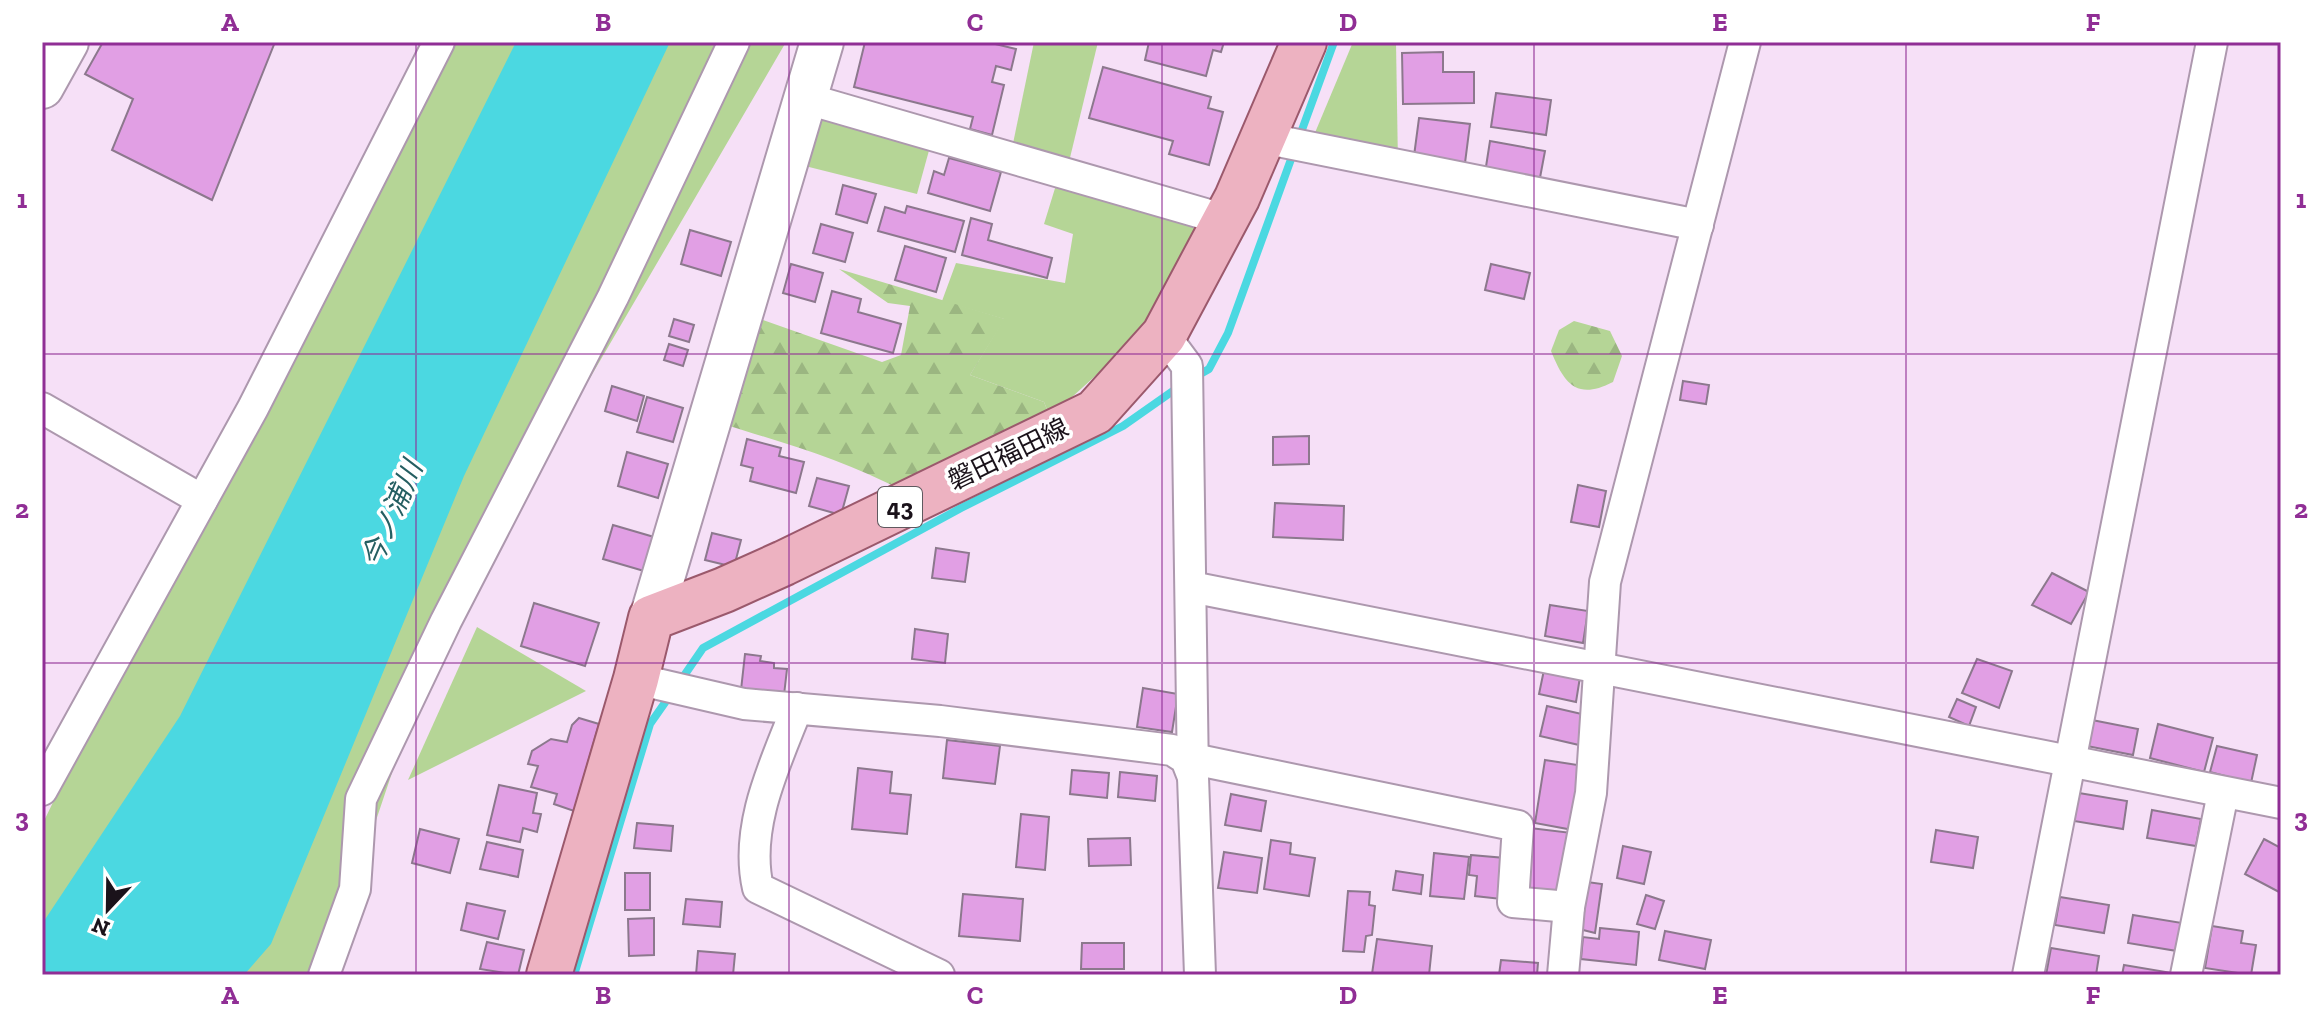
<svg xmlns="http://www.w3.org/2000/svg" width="2323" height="1017" font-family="'Zilla Slab','Noto Sans JP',serif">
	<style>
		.green { fill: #b5d596 }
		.forest { fill: url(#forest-firs) }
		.water { fill: #4bd8e1 }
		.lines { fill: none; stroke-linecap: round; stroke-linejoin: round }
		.stream { stroke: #4bd8e1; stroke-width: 8 }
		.building { fill: #e19fe4; stroke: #8c788d; stroke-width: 2 }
		.street-casing { stroke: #ad98ae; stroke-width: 34 }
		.secondary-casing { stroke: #ad98ae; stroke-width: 46 }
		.primary-casing { stroke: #9b596c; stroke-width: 48 }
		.street { stroke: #fff; stroke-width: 30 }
		.secondary { stroke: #fff; stroke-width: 42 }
		.primary { stroke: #edb2c1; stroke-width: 44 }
		.grid { fill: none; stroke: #902e95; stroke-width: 2; stroke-opacity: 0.55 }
		.labels { text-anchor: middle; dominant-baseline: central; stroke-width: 7; stroke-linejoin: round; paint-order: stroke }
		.shield { fill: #fff; stroke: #5f595f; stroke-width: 2 }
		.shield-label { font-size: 24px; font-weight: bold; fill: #1a121a }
		.street-label { font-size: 26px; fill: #1a121a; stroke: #fff }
		.water-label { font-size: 28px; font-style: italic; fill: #255f62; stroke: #fff }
		.neatline { fill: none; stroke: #902e95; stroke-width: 3 }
		.grid-label { font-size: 26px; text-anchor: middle; font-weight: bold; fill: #902e95 }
	</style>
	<defs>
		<pattern id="forest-firs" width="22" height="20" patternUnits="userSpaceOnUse" patternTransform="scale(2)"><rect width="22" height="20" fill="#b5d596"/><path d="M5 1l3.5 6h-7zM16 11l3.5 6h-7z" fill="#9bb681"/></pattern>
	</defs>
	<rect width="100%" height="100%" fill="#f6e0f7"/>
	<g class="green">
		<polygon points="437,42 786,42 436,642 324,975 42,975 42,825 189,522"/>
		<polygon points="1034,42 1098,42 1068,166 1010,158"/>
		<polygon points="1353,42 1396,42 1398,165 1309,147"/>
		<polygon points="810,100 933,136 917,194 785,161"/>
		<polygon points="1060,172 1199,222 1182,268 1136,339 1050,417 1044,402 970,375 1004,319 942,301 956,263 1065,283 1073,234 1044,224"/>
		<polygon points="477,627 586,691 408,780"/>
	</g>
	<g class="forest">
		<path d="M 839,269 L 1005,319 L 970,375 L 1044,402 L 1050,417 L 905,492 C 843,459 786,444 720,423 L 763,320 L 882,362 L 901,355 L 910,306 L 888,303 Z"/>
		<path d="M 1574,321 L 1610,331 L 1622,356 L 1613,382 C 1576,401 1564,383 1551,351 L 1559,330 Z"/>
	</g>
	<polygon class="water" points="516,42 670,42 464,476 271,944 244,975 42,975 42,924 180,716"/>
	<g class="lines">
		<g class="stream">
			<polyline points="1299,138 1334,42"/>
			<polyline points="1195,377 1209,369 1228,333 1294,151"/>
			<polyline points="679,683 703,648 961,508 1123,426 1180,386"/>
			<polyline points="574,975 650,724 671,694"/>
		</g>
	</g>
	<g class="building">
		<polygon points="103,42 275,42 212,200 112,150 133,99 85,74"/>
		<polygon points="865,42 987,42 1016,49 1011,70 996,66 992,82 1004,85 992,135 970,129 973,117 854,87"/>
		<polygon points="1149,42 1224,42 1221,52 1213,50 1206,76 1145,60"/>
		<polygon points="1443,52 1443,72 1474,72 1474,103 1403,104 1402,53"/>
		<polygon points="1103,67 1211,97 1208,108 1223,112 1209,165 1169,154 1173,141 1089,118"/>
		<polygon points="1496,93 1551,100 1546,135 1491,127"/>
		<polygon points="1419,118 1470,124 1465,163 1414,156"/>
		<polygon points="1490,141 1545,151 1539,183 1485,173"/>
		<polygon points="949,158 1001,172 990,211 928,193 934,171 944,175"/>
		<polygon points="843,185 876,194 867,223 836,214"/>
		<polygon points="907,206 964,221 955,252 878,231 885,207 905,213"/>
		<polygon points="971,218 992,224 988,240 1052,258 1047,278 962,255"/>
		<polygon points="821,224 853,233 845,262 813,253"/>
		<polygon points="690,230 731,242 721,276 681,264"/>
		<polygon points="905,246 946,258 936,292 895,280"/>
		<polygon points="791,264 823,273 815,302 783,293"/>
		<polygon points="1491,264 1530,273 1524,299 1485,290"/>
		<polygon points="832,291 861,299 858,312 901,324 893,353 821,333"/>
		<polygon points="674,319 694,325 689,342 669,336"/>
		<polygon points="669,344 688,350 683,366 664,360"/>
		<polygon points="1683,381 1709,385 1706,404 1680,400"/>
		<polygon points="612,386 644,396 637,421 605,411"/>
		<polygon points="647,397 683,408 673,442 637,432"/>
		<polygon points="1309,436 1309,464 1273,465 1273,437"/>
		<polygon points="747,439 781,448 779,456 804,462 796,493 750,481 753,468 741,465"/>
		<polygon points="627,452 668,464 658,498 618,486"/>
		<polygon points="817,478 849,486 841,515 809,506"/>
		<polygon points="1578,485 1606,491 1599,527 1571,522"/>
		<polygon points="1275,503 1344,506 1343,540 1273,537"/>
		<polygon points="613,525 654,537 644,571 603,559"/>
		<polygon points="712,533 741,540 734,567 705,560"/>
		<polygon points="936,548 969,553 965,582 932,578"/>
		<polygon points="2052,573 2089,592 2071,624 2032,605"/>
		<polygon points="534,603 599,623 585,666 521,646"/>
		<polygon points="1550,605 1588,611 1583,643 1545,636"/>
		<polygon points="915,629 948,634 945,663 912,659"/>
		<polygon points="745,654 761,656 760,661 774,663 774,668 787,669 784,695 741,690"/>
		<polygon points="1977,659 2012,671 1999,708 1962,693"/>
		<polygon points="1544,670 1580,677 1576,702 1539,694"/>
		<polygon points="1143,688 1178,694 1172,732 1137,727"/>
		<polygon points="1957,699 1976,707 1969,726 1949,717"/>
		<polygon points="1547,706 1586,715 1579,745 1540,736"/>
		<polygon points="579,718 599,724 574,811 554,804 557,794 531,787 538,766 528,764 532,751 551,739 567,742 572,725"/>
		<polygon points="2092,720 2138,729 2133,755 2087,746"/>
		<polygon points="2158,724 2213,738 2204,772 2150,758"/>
		<polygon points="947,740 1000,746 995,784 943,778"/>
		<polygon points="2217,746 2257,755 2251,783 2210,772"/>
		<polygon points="1545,760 1584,766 1573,830 1535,823"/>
		<polygon points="858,768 892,772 890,793 911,795 907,834 852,829"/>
		<polygon points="1072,770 1109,773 1107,798 1070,794"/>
		<polygon points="1120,772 1157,776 1155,801 1118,797"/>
		<polygon points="499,785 537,793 533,813 541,814 537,832 523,828 520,842 487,835"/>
		<polygon points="2079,793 2127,801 2123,829 2074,821"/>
		<polygon points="1231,794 1266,801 1261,831 1225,825"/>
		<polygon points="2152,810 2201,819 2196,846 2147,838"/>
		<polygon points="1021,814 1049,817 1045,870 1016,867"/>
		<polygon points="637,823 673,826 671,851 634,848"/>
		<polygon points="1530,828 1572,833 1556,893 1520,886"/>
		<polygon points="420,829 459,839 450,873 412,863"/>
		<polygon points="1936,830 1978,837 1973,868 1931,862"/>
		<polygon points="1130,838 1131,865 1089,866 1088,839"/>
		<polygon points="2264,839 2281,848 2281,893 2245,874"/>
		<polygon points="1271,840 1291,843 1290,854 1315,858 1309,896 1264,889"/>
		<polygon points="487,842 523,850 518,877 480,869"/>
		<polygon points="1623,846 1651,852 1644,884 1617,878"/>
		<polygon points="1224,852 1262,858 1257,893 1218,888"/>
		<polygon points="1434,853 1469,857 1464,899 1430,896"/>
		<polygon points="1471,855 1505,858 1501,899 1475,896 1477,876 1469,875"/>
		<polygon points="1396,871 1423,875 1421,894 1393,890"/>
		<rect x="625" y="873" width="25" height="37"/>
		<polygon points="1587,882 1602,884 1595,933 1579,929"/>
		<polygon points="1348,891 1370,892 1369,905 1375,906 1372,935 1366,936 1364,952 1343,951"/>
		<polygon points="963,894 1023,899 1020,941 959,936"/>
		<polygon points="1646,895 1664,901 1655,929 1637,924"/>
		<polygon points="2060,897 2109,905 2104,933 2055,925"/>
		<polygon points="686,899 722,902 720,927 683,924"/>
		<polygon points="467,903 505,911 498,939 461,930"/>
		<polygon points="2133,915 2182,923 2177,951 2128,943"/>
		<polygon points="654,918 654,955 629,956 628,919"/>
		<polygon points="2212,926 2243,931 2241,943 2256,945 2251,975 2205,968"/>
		<polygon points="1600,928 1639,932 1636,965 1581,959 1583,937 1599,939"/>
		<polygon points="1665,931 1711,940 1705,969 1659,960"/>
		<polygon points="1377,939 1432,946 1429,975 1372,974"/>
		<polygon points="487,942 524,950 518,975 480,969"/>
		<polygon points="1082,943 1124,943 1124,969 1081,969"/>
		<polygon points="2051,948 2099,956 2096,975 2046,975"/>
		<polygon points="698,951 735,954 733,975 696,975"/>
		<polygon points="1501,960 1538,963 1537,975 1499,975"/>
		<polygon points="2124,965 2172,973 2172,975 2122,975"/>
	</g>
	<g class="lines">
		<defs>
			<g id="street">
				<polyline points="804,98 1226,220"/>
				<polyline points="1263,138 1698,225"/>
				<polyline points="1164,335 1187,366 1193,777"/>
				<polyline points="42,408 202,500"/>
				<polyline points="1191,587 2281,803"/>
				<polyline points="636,679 744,704 940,721 1172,750 1186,759 1193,777 1200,975"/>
				<path d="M 797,708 C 775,764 744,827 758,888 L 939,975"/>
				<polyline points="1193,759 1518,826 1513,902 1569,907"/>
				<polyline points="42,790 253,408 439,42"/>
				<polyline points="324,975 355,889 361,799 446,621 613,297 734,42"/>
				<polyline points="1563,975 1569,907 1591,793 1605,582 1745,42"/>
				<polyline points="2028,975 2212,42"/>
				<polyline points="2186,975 2223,793"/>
			</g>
			<g id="secondary">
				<polyline points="42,87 67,42"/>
				<polyline points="651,618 822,42"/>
			</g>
			<polyline id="primary" points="549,975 636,679 651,618 724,590 784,563 1095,412 1164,335 1237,198 1304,42"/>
		</defs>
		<use href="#street" class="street-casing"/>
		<use href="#secondary" class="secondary-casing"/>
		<use href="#primary" class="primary-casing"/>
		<use href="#street" class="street"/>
		<use href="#secondary" class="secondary"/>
		<use href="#primary" class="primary"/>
	</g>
	<path class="grid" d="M 416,42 L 416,975M 789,42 L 789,975M 1162,42 L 1162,975M 1534,42 L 1534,975M 1906,42 L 1906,975M 42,354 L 2281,354M 42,663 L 2281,663"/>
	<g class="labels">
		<rect class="shield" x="878" y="487" width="44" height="40" rx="6"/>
		<g class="shield-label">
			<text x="900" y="507">43</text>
		</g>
		<g class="street-label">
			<text transform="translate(1008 454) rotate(-26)">磐田福田線</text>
		</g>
		<g class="water-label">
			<text transform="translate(392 514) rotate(-67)">今ノ浦川</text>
		</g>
	</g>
	<rect width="2323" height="1017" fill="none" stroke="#ffffff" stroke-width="88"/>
	<g transform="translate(108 909) rotate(202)" stroke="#ffffff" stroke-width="6" paint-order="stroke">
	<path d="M0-6L14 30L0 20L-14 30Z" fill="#1a121a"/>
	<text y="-12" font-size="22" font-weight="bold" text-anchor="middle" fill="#1a121a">N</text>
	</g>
	<rect x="44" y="44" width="2235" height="929" class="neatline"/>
	<g class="grid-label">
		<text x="230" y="31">A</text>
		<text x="603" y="31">B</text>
		<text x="975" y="31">C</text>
		<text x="1348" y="31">D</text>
		<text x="1720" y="31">E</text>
		<text x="2093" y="31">F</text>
		<text x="22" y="208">1</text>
		<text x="2301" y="208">1</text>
		<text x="22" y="518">2</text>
		<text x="2301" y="518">2</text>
		<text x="22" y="827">3</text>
		<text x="2301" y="827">3</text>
		<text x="230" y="1004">A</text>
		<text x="603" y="1004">B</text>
		<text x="975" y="1004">C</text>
		<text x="1348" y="1004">D</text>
		<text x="1720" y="1004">E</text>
		<text x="2093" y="1004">F</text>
	</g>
</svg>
